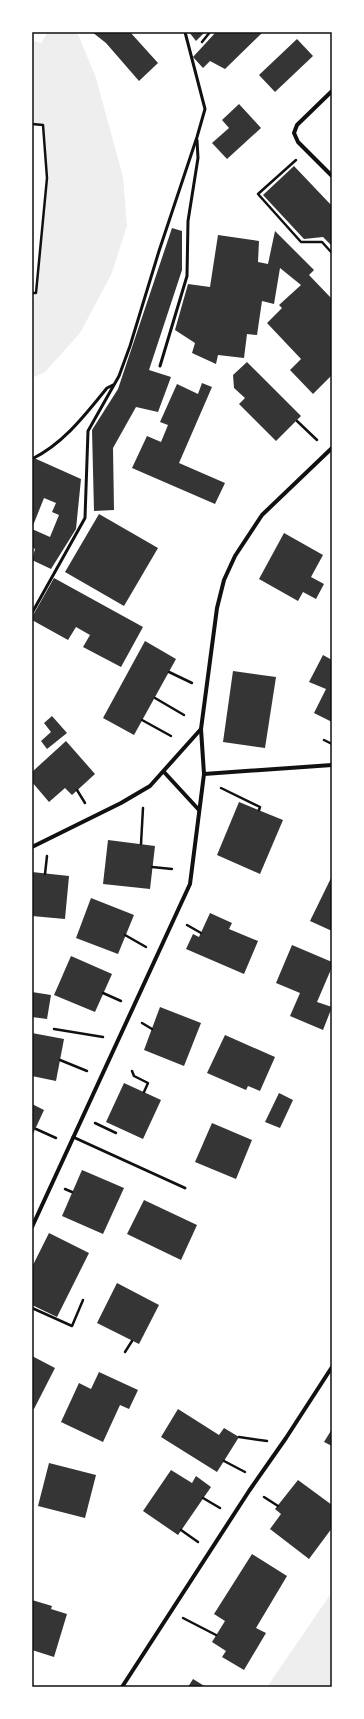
<svg xmlns="http://www.w3.org/2000/svg" width="364" height="1719" font-family="'DejaVu Sans',sans-serif">
	<style>
		.green { fill: #eee }
		.building { fill: #353535 }
		.lines { fill: none; stroke-linecap: round; stroke-linejoin: round }
		.path { stroke: #111; stroke-width: 2.5 }
		.service { stroke: #111; stroke-width: 3 }
		.minor { stroke: #111; stroke-width: 4 }
		.neatline { fill: none; stroke: #111; stroke-width: 1.5 }
	</style>
	<rect width="100%" height="100%" fill="#fff"/>
	<g class="green">
		<polygon points="48,32 77,32 96,78 123,177 127,226 111,275 80,333 45,372 32,378 32,304 36,293 47,178 43,126 32,124 32,40 41,43"/>
		<polygon points="332,1592 332,1687 267,1687"/>
	</g>
	<g class="building">
		<polygon points="92,32 130,32 158,63 139,81 106,43"/>
		<polygon points="189,32 205,32 196,41"/>
		<polygon points="216,32 263,32 225,69 210,61 203,68 193,57"/>
		<polygon points="297,39 313,56 275,92 259,75"/>
		<polygon points="239,104 261,128 227,159 212,143 229,128 222,120"/>
		<polygon points="294,166 332,206 332,246 323,237 304,239 263,195"/>
		<polygon points="172,228 182,231 182,270 149,370 171,377 158,412 136,407 113,448 114,510 94,511 92,430 118,389"/>
		<polygon points="275,231 314,270 309,275 332,299 332,375 313,394 290,370 301,359 267,323 282,308 279,305 301,285 280,268 274,304 262,301 257,335 247,334 244,358 218,355 216,364 192,353 195,343 175,330 188,284 210,287 218,235 259,241 258,262 268,264"/>
		<polygon points="247,362 301,416 276,441 239,404 245,398 234,388 233,375"/>
		<polygon points="202,383 212,387 179,463 225,483 215,504 132,468 147,436 161,442 168,425 160,422 177,384 198,394"/>
		<polygon points="34,458 81,479 76,529 51,569 32,560 35,549 32,547 32,529 50,537 59,515 52,512 56,503 44,498 32,528 32,462"/>
		<polygon points="99,514 158,548 124,606 65,572"/>
		<polygon points="284,533 323,555 311,577 324,584 316,599 303,592 298,601 259,579"/>
		<polygon points="54,578 143,627 121,667 83,647 90,635 76,627 68,640 32,620 32,617"/>
		<polygon points="145,641 176,659 134,735 103,718"/>
		<polygon points="323,655 332,660 332,722 314,713 326,689 309,682"/>
		<polygon points="233,671 276,677 265,748 223,742"/>
		<polygon points="52,716 67,733 47,749 41,741 51,732 44,723"/>
		<polygon points="66,741 95,774 72,795 65,788 49,802 32,782 32,772"/>
		<polygon points="239,802 283,820 260,874 217,855"/>
		<polygon points="108,840 155,846 150,889 103,884"/>
		<polygon points="32,872 69,876 65,919 32,916"/>
		<polygon points="332,876 332,931 310,921"/>
		<polygon points="91,898 134,915 118,954 76,938"/>
		<polygon points="210,913 232,923 229,929 258,941 244,974 186,949 193,934 199,937"/>
		<polygon points="292,945 332,962 332,967 317,1002 332,1007 323,1030 290,1016 300,993 276,983"/>
		<polygon points="71,956 112,974 95,1012 54,995"/>
		<polygon points="32,992 51,995 47,1019 32,1017"/>
		<polygon points="160,1007 201,1023 184,1066 144,1050"/>
		<polygon points="32,1033 64,1039 56,1081 32,1076"/>
		<polygon points="225,1035 275,1057 260,1091 248,1086 246,1090 207,1073"/>
		<polygon points="124,1083 161,1100 143,1139 106,1122"/>
		<polygon points="279,1093 293,1100 280,1128 265,1122"/>
		<polygon points="32,1104 44,1110 32,1136"/>
		<polygon points="212,1123 252,1140 236,1179 195,1162"/>
		<polygon points="82,1170 124,1188 103,1234 62,1216"/>
		<polygon points="144,1200 197,1225 181,1260 127,1234"/>
		<polygon points="49,1233 89,1253 57,1317 32,1305 32,1267"/>
		<polygon points="117,1283 159,1305 139,1344 97,1323"/>
		<polygon points="32,1356 55,1368 34,1409 32,1408"/>
		<polygon points="99,1372 138,1390 129,1409 120,1405 103,1442 61,1422 79,1383 91,1389"/>
		<polygon points="178,1409 219,1435 224,1428 239,1437 217,1472 161,1437"/>
		<polygon points="332,1429 332,1446 324,1442"/>
		<polygon points="49,1463 96,1475 85,1518 38,1506"/>
		<polygon points="171,1470 192,1483 196,1476 211,1487 178,1535 143,1511"/>
		<polygon points="298,1480 332,1505 332,1528 309,1559 270,1529 281,1514 275,1509"/>
		<polygon points="252,1554 287,1576 256,1628 266,1633 244,1670 222,1657 226,1651 212,1642 225,1621 214,1614"/>
		<polygon points="32,1600 52,1606 51,1609 67,1614 54,1657 32,1650"/>
		<polygon points="193,1679 206,1687 188,1687"/>
	</g>
	<g class="lines">
		<g class="path">
			<polyline points="202,42 210,32"/>
			<polyline points="32,124 43,125 47,178 36,293 32,293"/>
			<polyline points="296,160 258,194 301,242 322,242 332,253"/>
			<polyline points="297,421 317,440"/>
			<polyline points="169,672 192,683"/>
			<polyline points="155,698 184,715"/>
			<polyline points="142,720 171,736"/>
			<polyline points="324,740 332,744"/>
			<polyline points="221,788 260,807 259,810"/>
			<polyline points="77,790 85,803"/>
			<polyline points="141,844 143,808"/>
			<polyline points="152,867 172,869"/>
			<polyline points="45,874 47,856"/>
			<polyline points="187,925 201,933"/>
			<polyline points="125,935 146,947"/>
			<polyline points="103,993 121,1001"/>
			<polyline points="142,1023 152,1029"/>
			<polyline points="54,1029 103,1037"/>
			<polyline points="60,1060 87,1071"/>
			<polyline points="132,1071 134,1076 148,1083 144,1092"/>
			<polyline points="95,1123 116,1133"/>
			<polyline points="36,1129 56,1138"/>
			<polyline points="65,1189 72,1192"/>
			<polyline points="32,1308 72,1326 83,1300"/>
			<polyline points="125,1352 132,1341"/>
			<polyline points="239,1437 267,1441"/>
			<polyline points="224,1461 245,1472"/>
			<polyline points="264,1497 278,1506"/>
			<polyline points="203,1498 220,1508"/>
			<polyline points="181,1530 198,1542"/>
			<polyline points="183,1618 216,1635"/>
		</g>
		<g class="service">
			<polyline points="160,366 187,276 188,221 198,158 197,140"/>
			<path d="M 32,459 C 64,443 85,415 107,388 L 113,385"/>
			<polyline points="32,613 85,518 88,431 119,376 130,346 159,251 197,137 205,109 185,32"/>
			<polyline points="73,1137 185,1188"/>
		</g>
		<g class="minor">
			<polyline points="332,91 297,125 294,133 298,142 332,176"/>
			<polyline points="164,772 199,810"/>
			<polyline points="204,774 332,765"/>
			<polyline points="32,847 121,803 150,786 201,729"/>
			<polyline points="32,1227 190,884 204,774 201,729 217,608 224,580 235,556 262,515 332,448"/>
			<polyline points="122,1687 249,1491 286,1438 332,1367"/>
		</g>
	</g>
	<rect width="364" height="1719" fill="none" stroke="#ffffff" stroke-width="66"/>
	<rect x="33" y="33" width="298" height="1653" class="neatline"/>
</svg>
